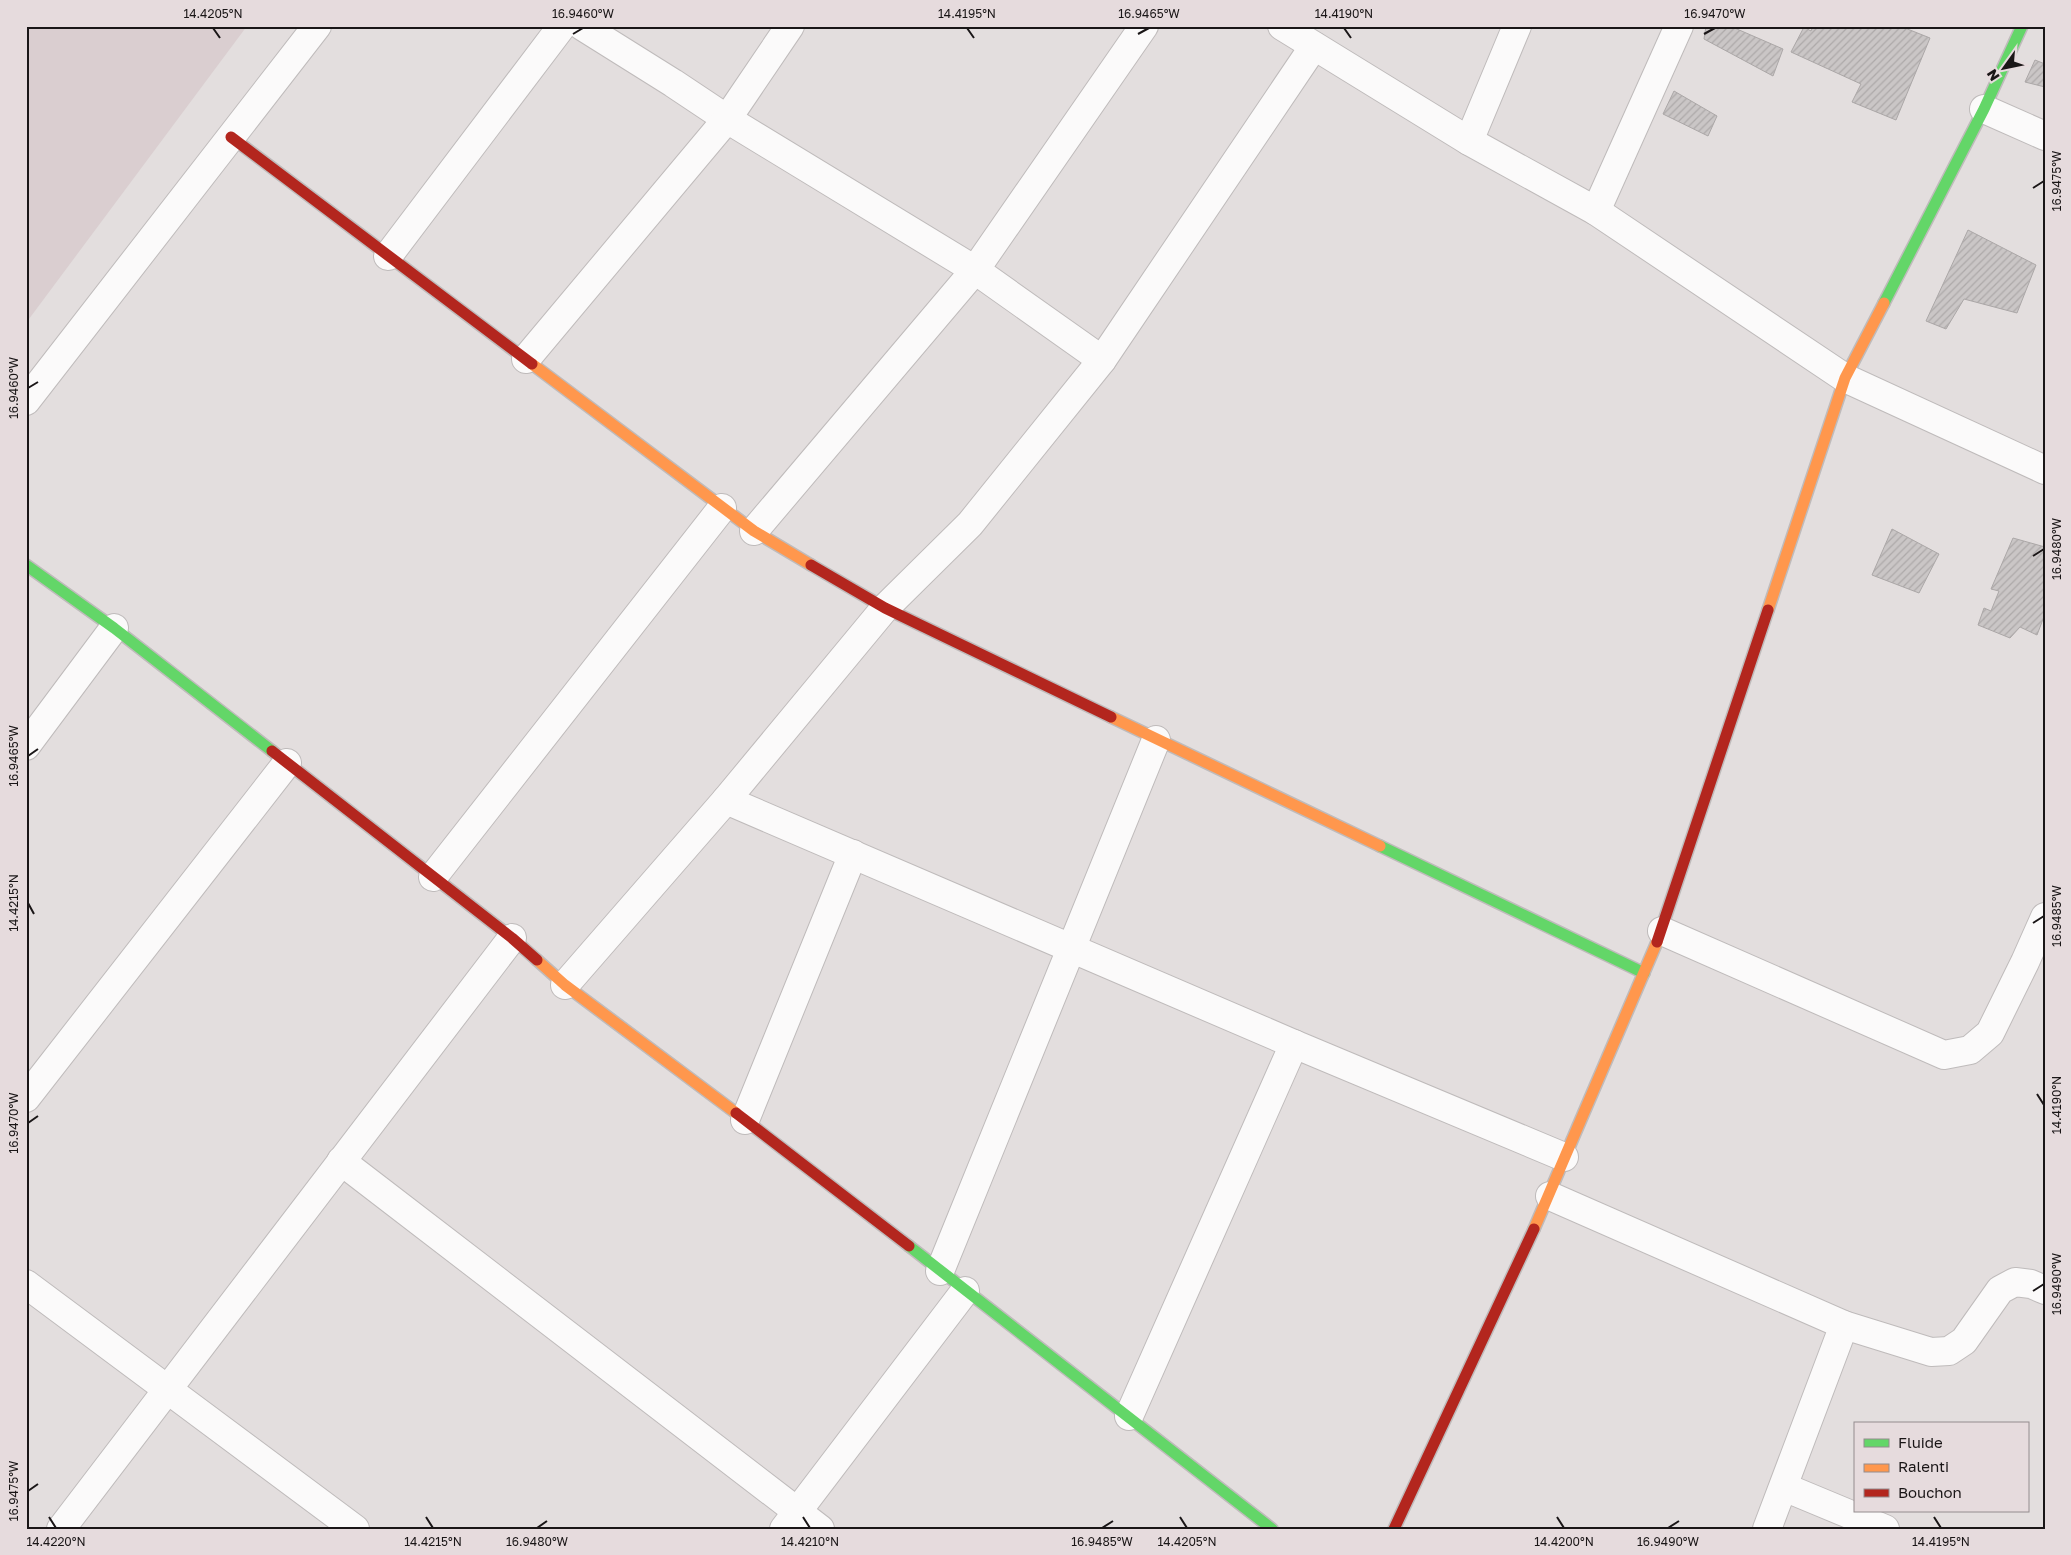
<svg xmlns="http://www.w3.org/2000/svg" width="2071" height="1555" font-family="'Golos Text',sans-serif">
	<style>
		.built { fill: #daced0 }
		.building { fill: url(#building-hatch); stroke: #aba7a7 }
		.lines { fill: none; stroke-linecap: round; stroke-linejoin: round }
		.street-casing { stroke: #bfbbbb; stroke-width: 30 }
		.fast-casing { stroke: #bfbbbb; stroke-width: 14 }
		.slow-casing { stroke: #bfbbbb; stroke-width: 14 }
		.jam-casing { stroke: #bfbbbb; stroke-width: 14 }
		.street { stroke: #fbfafa; stroke-width: 28 }
		.fast { stroke: #63d668; stroke-width: 11 }
		.slow { stroke: #ff974d; stroke-width: 11 }
		.jam { stroke: #b3261e; stroke-width: 11 }
		.ticks { fill: none; stroke: #1a1617; stroke-width: 2 }
		.neatline { fill: none; stroke: #1a1617; stroke-width: 2 }
		.ticks-label { font-size: 12px; text-anchor: middle; fill: #1a1617 }
	</style>
	<defs>
		<pattern id="building-hatch" width="6" height="6" patternUnits="userSpaceOnUse" patternTransform="scale(1.25)"><rect width="6" height="6" fill="#cac6c6"/><path d="M-1 1l2-2M0 6l6-6M5 7l2-2" fill="none" stroke="#ada9a9"/></pattern>
	</defs>
	<rect width="100%" height="100%" fill="#e3dede"/>
	<polygon class="built" points="26,26 247,26 26,323"/>
	<g class="building">
		<polygon points="1706,26 1720,28 1730,26 1783,49 1773,76 1704,39"/>
		<polygon points="1813,26 1900,26 1930,38 1896,120 1852,102 1861,84 1791,52 1804,27 1811,31"/>
		<polygon points="2035,60 2045,64 2045,87 2025,82"/>
		<polygon points="1674,91 1717,116 1708,136 1663,114"/>
		<polygon points="1968,230 2036,265 2017,313 1964,299 1946,329 1926,321"/>
		<polygon points="1892,529 1939,554 1919,593 1872,575"/>
		<polygon points="2013,538 2045,547 2045,614 2037,635 2020,627 2010,638 1978,625 1984,608 1991,611 1999,591 1991,589"/>
	</g>
	<g class="lines">
		<defs>
			<g id="street">
				<polyline points="582,26 673,83 727,119 975,270 1102,360"/>
				<polyline points="1282,26 1469,141 1596,211 1845,378 2045,470"/>
				<polyline points="1984,109 2045,136"/>
				<polyline points="1469,141 1517,26"/>
				<polyline points="1596,211 1679,26"/>
				<polyline points="388,256 562,26"/>
				<polyline points="526,359 727,119 790,26"/>
				<polyline points="26,401 317,26"/>
				<polyline points="754,531 975,270 1144,26"/>
				<polyline points="26,746 114,628"/>
				<polyline points="726,800 1294,1044 1564,1157"/>
				<polyline points="433,877 722,508"/>
				<polyline points="1662,931 1944,1055 1970,1050 1990,1033 2025,962 2045,917"/>
				<polyline points="565,985 726,800 885,608 970,524 1102,360 1314,46"/>
				<polyline points="26,1098 287,763"/>
				<polyline points="745,1120 853,854"/>
				<polyline points="341,1161 820,1529"/>
				<polyline points="1550,1196 1844,1325 1931,1352 1949,1351 1964,1341 2000,1290 2015,1282 2031,1284 2045,1290"/>
				<polyline points="940,1271 1156,740"/>
				<polyline points="26,1284 355,1529"/>
				<polyline points="1129,1416 1294,1044"/>
				<polyline points="1784,1487 1885,1529"/>
				<polyline points="61,1529 512,938"/>
				<polyline points="784,1529 965,1291"/>
				<polyline points="1767,1529 1844,1325"/>
			</g>
			<g id="fast">
				<polyline points="1884,303 1984,109 2022,26"/>
				<polyline points="26,565 114,628 272,751"/>
				<polyline points="1380,846 1644,973"/>
				<polyline points="909,1246 1272,1529"/>
			</g>
			<g id="slow">
				<polyline points="532,364 754,531 811,565"/>
				<polyline points="1768,610 1845,378 1884,303"/>
				<polyline points="1111,717 1380,846"/>
				<polyline points="537,960 565,985 736,1113"/>
				<polyline points="1534,1229 1657,942"/>
			</g>
			<g id="jam">
				<polyline points="231,137 532,364"/>
				<polyline points="811,565 885,608 1111,717"/>
				<polyline points="272,751 512,938 537,960"/>
				<polyline points="1657,942 1768,610"/>
				<polyline points="736,1113 909,1246"/>
				<polyline points="1394,1529 1534,1229"/>
			</g>
		</defs>
		<use href="#street" class="street-casing"/>
		<use href="#fast" class="fast-casing"/>
		<use href="#slow" class="slow-casing"/>
		<use href="#jam" class="jam-casing"/>
		<use href="#street" class="street"/>
		<use href="#fast" class="fast"/>
		<use href="#slow" class="slow"/>
		<use href="#jam" class="jam"/>
	</g>
	<path class="ticks" d="M 213,28 L 220,38M 967,28 L 974,38M 1344,28 L 1351,38M 573,34 L 583,28M 1138,34 L 1149,28M 1704,34 L 1715,28M 2033,188 L 2044,181M 28,388 L 38,382M 2033,556 L 2044,549M 28,756 L 38,749M 28,903 L 34,914M 2033,923 L 2044,916M 2037,1094 L 2044,1105M 28,1123 L 38,1116M 2033,1291 L 2044,1284M 28,1491 L 38,1484M 49,1517 L 56,1528M 426,1517 L 433,1528M 803,1517 L 810,1528M 1180,1517 L 1187,1528M 1557,1517 L 1564,1528M 1934,1517 L 1941,1528M 537,1528 L 547,1521M 1102,1528 L 1113,1521M 1668,1528 L 1679,1521"/>
	<rect width="2071" height="1555" fill="none" stroke="#e6dbdd" stroke-width="55"/>
	<rect x="1854" y="1422" width="175" height="90" fill="#e6dbdd" stroke="#948c8e"/>
	<rect x="1864" y="1439" width="25" height="8" fill="#63d668" stroke="#948c8e"/>
	<text x="1898" y="1448" font-size="15" fill="#1a1617">Fluide</text>
	<rect x="1864" y="1464" width="25" height="8" fill="#ff974d" stroke="#948c8e"/>
	<text x="1898" y="1472" font-size="15" fill="#1a1617">Ralenti</text>
	<rect x="1864" y="1489" width="25" height="8" fill="#b3261e" stroke="#948c8e"/>
	<text x="1898" y="1498" font-size="15" fill="#1a1617">Bouchon</text>
	<g transform="translate(2004 68) rotate(237)" stroke="#e6dbdd" stroke-width="4" paint-order="stroke">
	<path d="M0-4L9 19L0 12L-9 19Z" fill="#1a1617"/>
	<text y="-8" font-size="14" font-weight="bold" text-anchor="middle" fill="#1a1617">N</text>
	</g>
	<rect x="28" y="28" width="2016" height="1500" class="neatline"/>
	<g class="ticks-label">
		<text x="213" y="18">14.4205°N</text>
		<text x="583" y="18">16.9460°W</text>
		<text x="967" y="18">14.4195°N</text>
		<text x="1149" y="18">16.9465°W</text>
		<text x="1344" y="18">14.4190°N</text>
		<text x="1715" y="18">16.9470°W</text>
		<text transform="translate(2057 181) rotate(-90)" y="4">16.9475°W</text>
		<text transform="translate(14 388) rotate(-90)" y="4">16.9460°W</text>
		<text transform="translate(2057 549) rotate(-90)" y="4">16.9480°W</text>
		<text transform="translate(14 756) rotate(-90)" y="4">16.9465°W</text>
		<text transform="translate(14 903) rotate(-90)" y="4">14.4215°N</text>
		<text transform="translate(2057 916) rotate(-90)" y="4">16.9485°W</text>
		<text transform="translate(2057 1105) rotate(-90)" y="4">14.4190°N</text>
		<text transform="translate(14 1123) rotate(-90)" y="4">16.9470°W</text>
		<text transform="translate(2057 1284) rotate(-90)" y="4">16.9490°W</text>
		<text transform="translate(14 1491) rotate(-90)" y="4">16.9475°W</text>
		<text x="56" y="1546">14.4220°N</text>
		<text x="433" y="1546">14.4215°N</text>
		<text x="537" y="1546">16.9480°W</text>
		<text x="810" y="1546">14.4210°N</text>
		<text x="1102" y="1546">16.9485°W</text>
		<text x="1187" y="1546">14.4205°N</text>
		<text x="1564" y="1546">14.4200°N</text>
		<text x="1668" y="1546">16.9490°W</text>
		<text x="1941" y="1546">14.4195°N</text>
	</g>
</svg>
